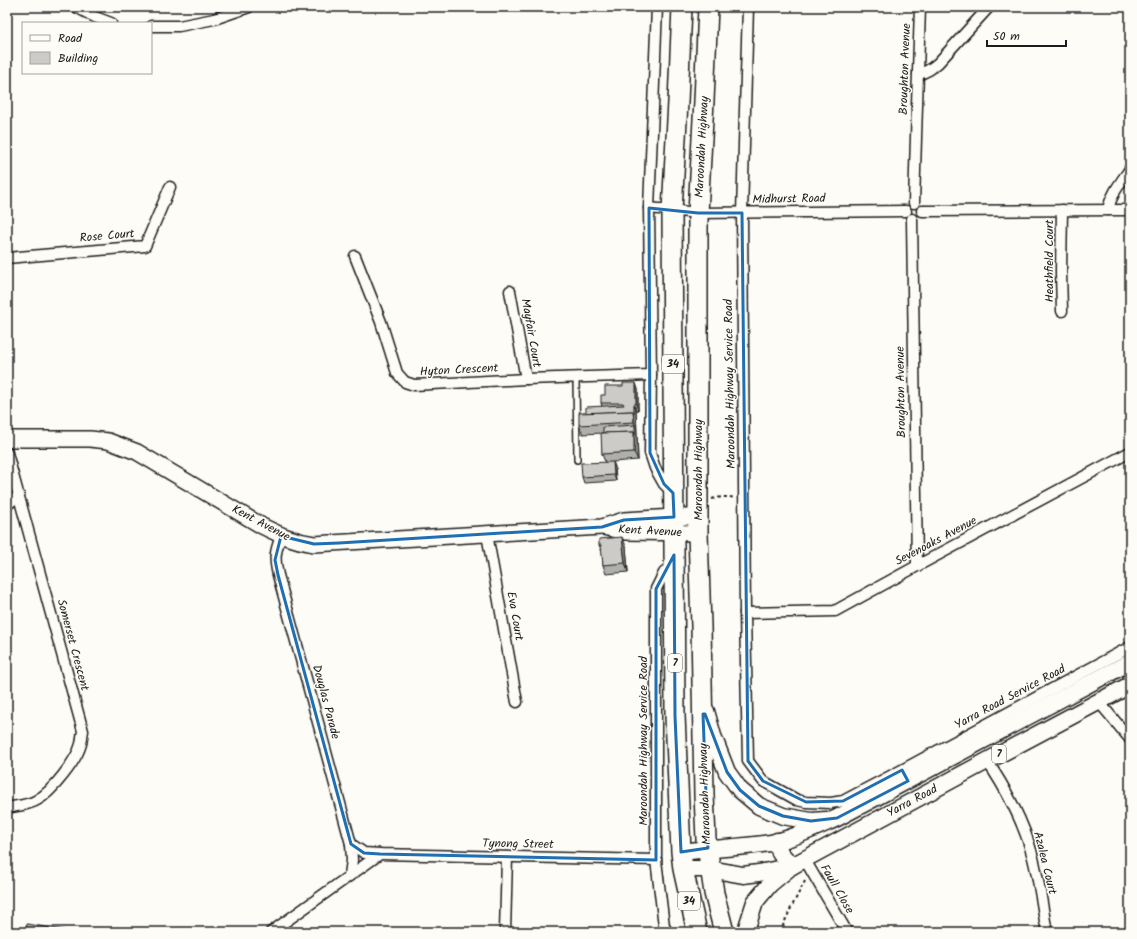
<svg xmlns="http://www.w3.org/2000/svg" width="1137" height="939" font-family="Kalam,sans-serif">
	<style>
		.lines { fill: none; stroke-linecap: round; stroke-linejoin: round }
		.lane-casing { stroke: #1c1c1c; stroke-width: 8 }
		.street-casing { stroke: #1c1c1c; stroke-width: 13 }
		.secondary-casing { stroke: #1c1c1c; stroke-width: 18 }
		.primary-casing { stroke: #1c1c1c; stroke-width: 19 }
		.highway-casing { stroke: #1c1c1c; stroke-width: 22 }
		.path { stroke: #1c1c1c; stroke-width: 2; stroke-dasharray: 3 3; stroke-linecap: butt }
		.lane { stroke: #fdfcf7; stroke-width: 5 }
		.street { stroke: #fdfcf7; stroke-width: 10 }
		.secondary { stroke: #fdfcf7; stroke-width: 15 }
		.primary { stroke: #fdfcf7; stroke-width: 16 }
		.highway { stroke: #fdfcf7; stroke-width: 19 }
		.wall { fill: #afafac; stroke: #1c1c1c }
		.shaded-wall { fill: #8f8e8c; stroke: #1c1c1c }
		.building { fill: #cccbc8; stroke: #1c1c1c }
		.marked { fill: none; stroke: #1f6fb2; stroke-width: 3; stroke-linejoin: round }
		.labels { text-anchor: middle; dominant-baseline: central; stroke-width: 3; stroke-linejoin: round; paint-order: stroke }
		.shield { fill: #fdfcf7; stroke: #605f5e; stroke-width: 1 }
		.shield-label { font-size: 11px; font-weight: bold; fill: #1c1c1c }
		.street-label { font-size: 12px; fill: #1c1c1c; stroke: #fdfcf7 }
	</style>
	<rect width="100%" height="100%" fill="#fdfcf7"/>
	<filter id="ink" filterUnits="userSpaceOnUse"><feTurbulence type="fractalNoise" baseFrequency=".025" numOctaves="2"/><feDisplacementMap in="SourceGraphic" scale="8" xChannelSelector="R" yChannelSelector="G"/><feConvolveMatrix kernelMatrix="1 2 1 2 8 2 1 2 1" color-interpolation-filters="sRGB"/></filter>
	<g filter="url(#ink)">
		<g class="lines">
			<defs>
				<polyline id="lane" points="576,378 577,460"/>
				<g id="street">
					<polyline points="76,7 95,17 111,23"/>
					<polyline points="657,7 649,208 651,375 650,453 655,468 664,484 673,493"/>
					<polyline points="748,7 742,213 745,613 748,761 763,781 797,800 806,802 831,803 843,801 902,770 1130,647"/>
					<polyline points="151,26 179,26 214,19 249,7"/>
					<path d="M 918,74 C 926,73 932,68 938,63 L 989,7"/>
					<polyline points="914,203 920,7"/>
					<polyline points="649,208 698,213 906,211"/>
					<polyline points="1062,210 1061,272 1062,311"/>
					<path d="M 1108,210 C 1111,194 1121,182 1130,169"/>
					<polyline points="922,211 1130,210"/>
					<polyline points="912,219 917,566"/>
					<polyline points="355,256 381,322 397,373 405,382 414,385 526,379 651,375"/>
					<polyline points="7,258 145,246 170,187"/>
					<polyline points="510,291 526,379"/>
					<path d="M 7,453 L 83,731 C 82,735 82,740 81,744 C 77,760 52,792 37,800 C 30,805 15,806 7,808"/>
					<polyline points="7,505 19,495"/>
					<polyline points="487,534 517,702"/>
					<path d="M 281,536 C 275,552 274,558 278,575 L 351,844 L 352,860 L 350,875"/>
					<polyline points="745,613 835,611 917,566 1130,452"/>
					<polyline points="1099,702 1130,739"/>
					<path d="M 987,761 C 1005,787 1024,823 1032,854 C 1039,879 1042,906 1047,932"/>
					<polyline points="351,844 364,853 380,854 656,860"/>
					<polyline points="805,860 847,932"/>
					<polyline points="271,932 380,854"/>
					<polyline points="505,932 507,857"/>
					<polyline points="667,932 664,926 656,860 656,589 664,573 673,562"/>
				</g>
				<g id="secondary">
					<path d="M 7,439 L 90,439 L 108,441 L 137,452 L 262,526 C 280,535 294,541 314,544 L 602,527 L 624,520 L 674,517 L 698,517"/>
					<polyline points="603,527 625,532 698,533"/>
				</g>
				<g id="primary">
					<polyline points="706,711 713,736 727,772 740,790 759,806 783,816 811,821 826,820"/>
					<polyline points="777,841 780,853 792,866"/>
					<path d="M 681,852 C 712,848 745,848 776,842 C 797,837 817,827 837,818 L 1130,662"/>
					<polyline points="683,869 710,869 743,875 759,873 792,866 987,761 1130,685"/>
					<polyline points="746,932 747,927 755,902 770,884 788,869"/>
				</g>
				<g id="highway">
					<polyline points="682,7 678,102 672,211 675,716 681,852 683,869 697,932"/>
					<polyline points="708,7 704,101 698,213 698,533 701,626 704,795 706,839 714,893 724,932"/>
				</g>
			</defs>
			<use href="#lane" class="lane-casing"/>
			<use href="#street" class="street-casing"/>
			<use href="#secondary" class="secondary-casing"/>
			<use href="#primary" class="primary-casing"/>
			<use href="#highway" class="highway-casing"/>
			<g class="path">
				<path d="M 712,499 C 720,497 727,496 735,498"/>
				<polyline points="780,932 791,908 805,881"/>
			</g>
			<use href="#lane" class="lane"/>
			<use href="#street" class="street"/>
			<use href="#secondary" class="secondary"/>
			<use href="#primary" class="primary"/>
			<use href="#highway" class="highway"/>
		</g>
		<g class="wall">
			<polygon points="638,389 638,410 636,410 638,460 613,462 615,467 616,481 584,483 582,477 605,462 602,454 603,433 583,434 579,425 586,413 602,406 601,403 605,395"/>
			<polygon points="599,545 626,546 628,572 606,574 603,565 602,552"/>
		</g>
		<g class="shaded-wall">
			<polygon points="636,383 638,389 638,410 636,404"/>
			<polygon points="634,404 636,410 638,460 634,452 634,432 635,425 634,422 633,411"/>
			<polygon points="613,462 615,467 616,481 614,475"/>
			<polygon points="622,537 626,546 628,572 625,563"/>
		</g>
		<g class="building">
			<polygon points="623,383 636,383 636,404 634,404 634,413 633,411 586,413 586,407 624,405 623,403 601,403 601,395 605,395 605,386 623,386"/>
			<polygon points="633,411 634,422 579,425 579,413"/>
			<polygon points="635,425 635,435 634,432 603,433 603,427"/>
			<polygon points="634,432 634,452 602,454 601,433"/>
			<polygon points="613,462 614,475 582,477 581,463"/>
			<polygon points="622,537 625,563 603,565 601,545 599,545 599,539"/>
			<polygon points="27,924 64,930 63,932 26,932"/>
		</g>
	</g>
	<path class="marked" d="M 649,208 L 698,213 L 742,213 L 748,761 L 763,781 L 806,802 L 843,801 L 902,770 L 908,781 L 837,818 L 811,821 L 783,816 L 759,806 L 740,790 L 727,772 L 705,714 L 703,714 L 708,848 L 681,852 L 675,716 L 674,555 L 656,589 L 656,860 L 380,854 L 364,853 L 351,844 L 278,575 L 275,560 L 281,536 L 314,544 L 339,543 L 602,527 L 624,520 L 674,517 L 673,493 L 664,484 L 650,453 Z"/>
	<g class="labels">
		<g class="shield">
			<rect x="662" y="355" width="22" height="18" rx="3"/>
			<rect x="668" y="654" width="14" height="18" rx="3"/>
			<rect x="992" y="745" width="14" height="18" rx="3"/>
			<rect x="678" y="892" width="22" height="18" rx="3"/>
		</g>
		<g class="shield-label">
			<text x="673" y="364">34</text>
			<text x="675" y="663">7</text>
			<text x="999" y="754">7</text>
			<text x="689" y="901">34</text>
		</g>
		<g class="street-label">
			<text transform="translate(905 69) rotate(-88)">Broughton Avenue</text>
			<text transform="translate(702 147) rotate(-87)">Maroondah Highway</text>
			<text transform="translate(789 199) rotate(-1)">Midhurst Road</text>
			<text transform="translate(107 236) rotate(-5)">Rose Court</text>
			<text transform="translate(1049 261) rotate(-90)">Heathfield Court</text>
			<text transform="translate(531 333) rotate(80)">Mayfair Court</text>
			<text transform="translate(459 370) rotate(-3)">Hyton Crescent</text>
			<text transform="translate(730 384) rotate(-91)">Maroondah Highway Service Road</text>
			<text transform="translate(901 392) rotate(-91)">Broughton Avenue</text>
			<text transform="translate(698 470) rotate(-90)">Maroondah Highway</text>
			<text transform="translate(261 523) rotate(28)">Kent Avenue</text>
			<text transform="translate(650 531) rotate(3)">Kent Avenue</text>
			<text transform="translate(936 541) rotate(-28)">Sevenoaks Avenue</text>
			<text transform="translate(515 616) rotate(80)">Eva Court</text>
			<text transform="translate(73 645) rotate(75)">Somerset Crescent</text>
			<text transform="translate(1010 697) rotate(-28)">Yarra Road Service Road</text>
			<text transform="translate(326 702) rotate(75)">Douglas Parade</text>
			<text transform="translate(643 741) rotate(-90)">Maroondah Highway Service Road</text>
			<text transform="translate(705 794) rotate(-92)">Maroondah Highway</text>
			<text transform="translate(912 801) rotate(-28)">Yarra Road</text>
			<text transform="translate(518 844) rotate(1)">Tynong Street</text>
			<text transform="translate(1045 863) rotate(76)">Azalea Court</text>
			<text transform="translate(837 889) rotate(60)">Faull Close</text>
		</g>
	</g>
	<rect width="1137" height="939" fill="none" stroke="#fdfcf7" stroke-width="24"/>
	<rect x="12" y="12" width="1113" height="915" fill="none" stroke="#1c1c1c" stroke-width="1.5" filter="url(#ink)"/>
	<rect x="22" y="22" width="130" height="52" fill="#fdfcf7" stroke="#a3a29f"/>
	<rect x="30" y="35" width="20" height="6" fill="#fdfcf7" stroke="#a3a29f"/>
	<text x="58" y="42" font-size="12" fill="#1c1c1c">Road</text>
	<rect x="30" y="52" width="20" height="12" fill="#cccbc8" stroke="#a3a29f"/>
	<text x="58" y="62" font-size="12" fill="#1c1c1c">Building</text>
	<path d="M987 40v6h79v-6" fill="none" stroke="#1c1c1c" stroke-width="2"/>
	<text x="993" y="40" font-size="12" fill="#1c1c1c" stroke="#fdfcf7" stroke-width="3" paint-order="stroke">50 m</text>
</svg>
